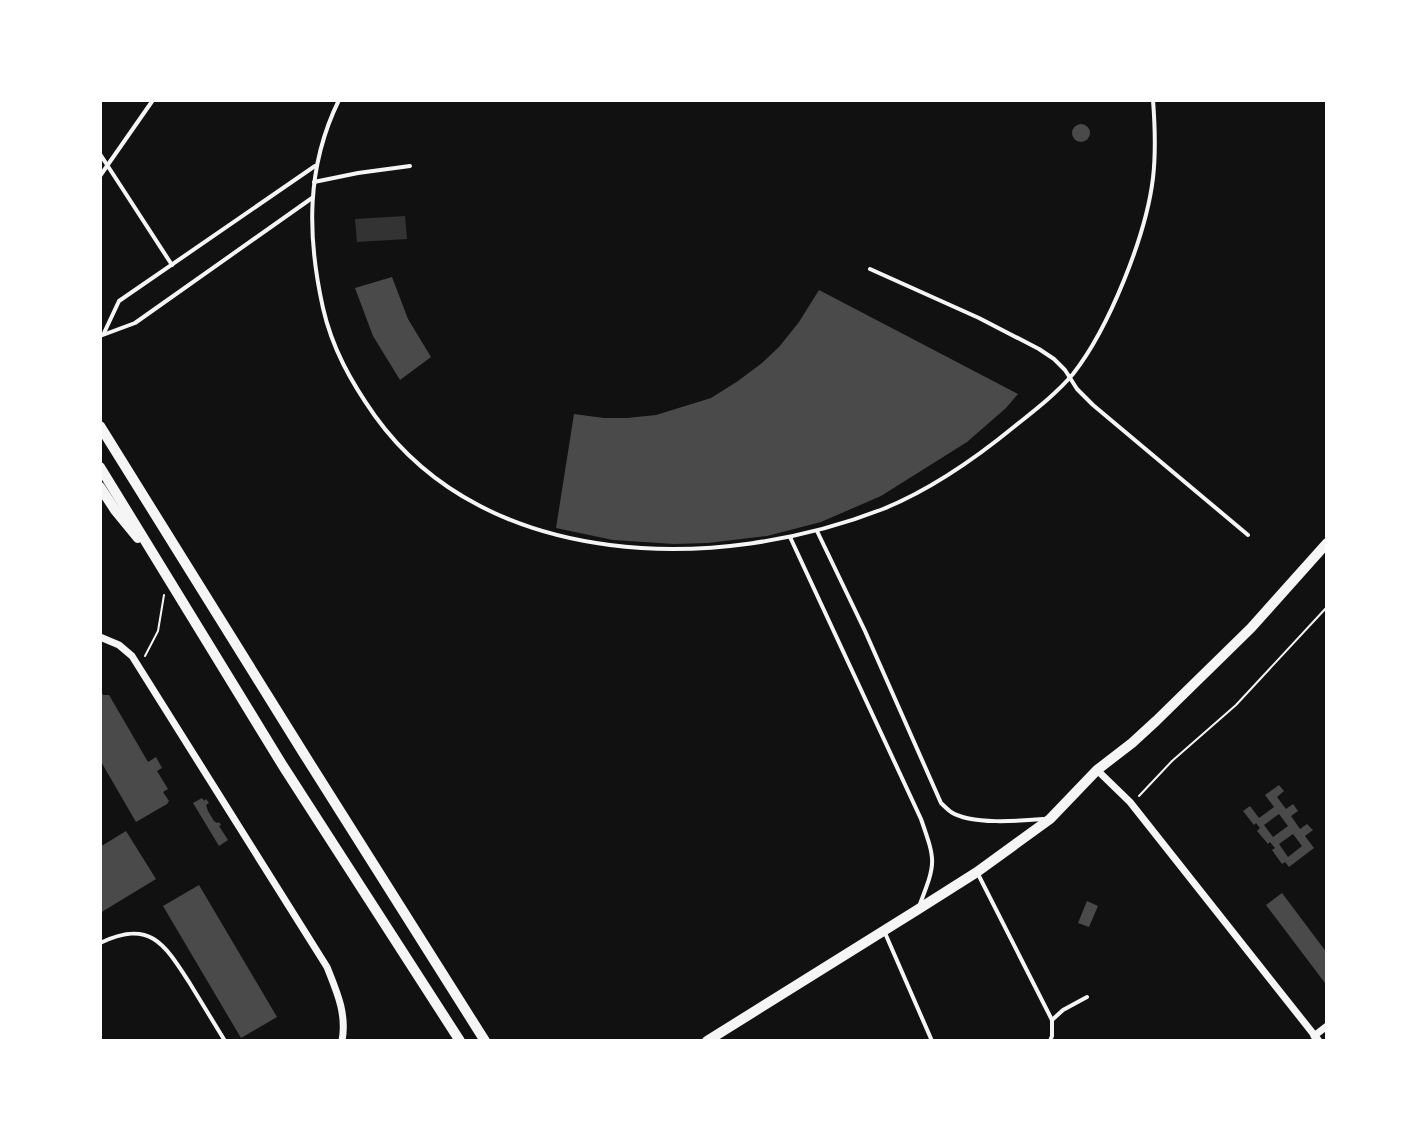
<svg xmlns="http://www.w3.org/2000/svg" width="1427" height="1141" font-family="Jost,sans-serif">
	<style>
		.water { fill: #333 }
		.building { fill: #4a4a4a; fill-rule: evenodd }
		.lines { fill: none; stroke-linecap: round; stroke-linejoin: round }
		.path { stroke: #f5f5f5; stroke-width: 2 }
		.service { stroke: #f5f5f5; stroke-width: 4 }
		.minor { stroke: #f5f5f5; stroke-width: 7 }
		.secondary { stroke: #f5f5f5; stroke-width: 10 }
	</style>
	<rect width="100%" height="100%" fill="#111"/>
	<polygon class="water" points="405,216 407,239 357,242 355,219"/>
	<g class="building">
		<circle cx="1081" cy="133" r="9"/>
		<polygon points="392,277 408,319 431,357 400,380 373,336 355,288"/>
		<polygon points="819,290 1018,394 1006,408 967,442 881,496 821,522 767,536 708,543 674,544 613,540 556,528 574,414 604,418 627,418 656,415 711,398 738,381 762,363 779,347 799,322"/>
		<polygon points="100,690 103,695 109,695 148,762 156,757 162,768 157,771 168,789 163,792 169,801 167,804 136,822 100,760"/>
		<path d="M 1279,785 L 1284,791 L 1277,797 L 1286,809 L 1293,804 L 1298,811 L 1291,816 L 1300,829 L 1307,824 L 1313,830 L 1305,836 L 1314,848 L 1289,867 L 1285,862 L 1282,864 L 1272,850 L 1275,848 L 1270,842 L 1268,844 L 1257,831 L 1260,828 L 1256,823 L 1254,825 L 1243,811 L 1250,806 L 1259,818 L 1274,807 L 1265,795 ZM 1279,814 L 1288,826 L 1273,837 L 1264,825 ZM 1293,834 L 1302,846 L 1288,857 L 1279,844 Z"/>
		<polygon points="202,798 204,801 206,799 209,803 206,805 208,811 214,821 217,823 219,822 221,825 219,826 228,840 219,846 193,803"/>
		<polygon points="126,831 156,879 100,913 100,847"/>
		<polygon points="199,885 277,1017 241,1038 163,906"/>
		<polygon points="1282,893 1327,953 1327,982 1325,983 1266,905"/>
		<polygon points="1087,901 1098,906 1089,927 1078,923"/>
	</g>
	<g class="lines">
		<g class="path">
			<polyline points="145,656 158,631 164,595"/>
			<polyline points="1139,796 1172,761 1236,705 1327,607"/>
		</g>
		<g class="service">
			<path d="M 339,100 C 306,167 307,236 323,308 C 332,348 351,382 375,416 C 487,572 720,573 883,509 C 930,490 976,458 1015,426 C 1035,410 1056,394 1073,374 C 1109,328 1146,236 1153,178 C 1156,152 1155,126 1153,100"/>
			<polyline points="100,154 172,265"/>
			<polyline points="100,176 153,100"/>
			<polyline points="314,182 358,173 410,166"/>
			<polyline points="870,269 979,318 1039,349 1054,359 1065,370 1077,389 1093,405 1248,535"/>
			<polyline points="104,333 119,301 315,166"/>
			<polyline points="100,336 135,323 312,198"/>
			<path d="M 817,531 L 865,631 L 941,803 C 944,806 947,809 951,812 C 971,825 1019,821 1043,819"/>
			<path d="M 790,537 L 921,819 C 936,862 936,862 920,904"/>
			<polyline points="978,874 1052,1020 1052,1036 1050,1041"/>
			<polyline points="885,933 932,1041"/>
			<path d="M 100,943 C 149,919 164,943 189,982 C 201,1002 213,1021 225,1041"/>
			<polyline points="1052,1020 1063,1010 1087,997"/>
		</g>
		<g class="minor">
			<path d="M 100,637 L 119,645 L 132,656 L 327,967 C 337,992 347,1014 342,1041"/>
			<polyline points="1097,770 1130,802 1319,1041"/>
			<polyline points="1314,1036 1327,1026"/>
		</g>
		<g class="secondary">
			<polyline points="100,426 304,754 485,1041"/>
			<polyline points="100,467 283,766 460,1041"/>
			<polyline points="100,487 115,510 138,538"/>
			<polyline points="707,1041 917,910 977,872 1050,819 1097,770 1132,743 1156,721 1251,628 1327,543"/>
		</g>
	</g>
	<rect width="1427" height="1141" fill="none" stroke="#ffffff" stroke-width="204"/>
</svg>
